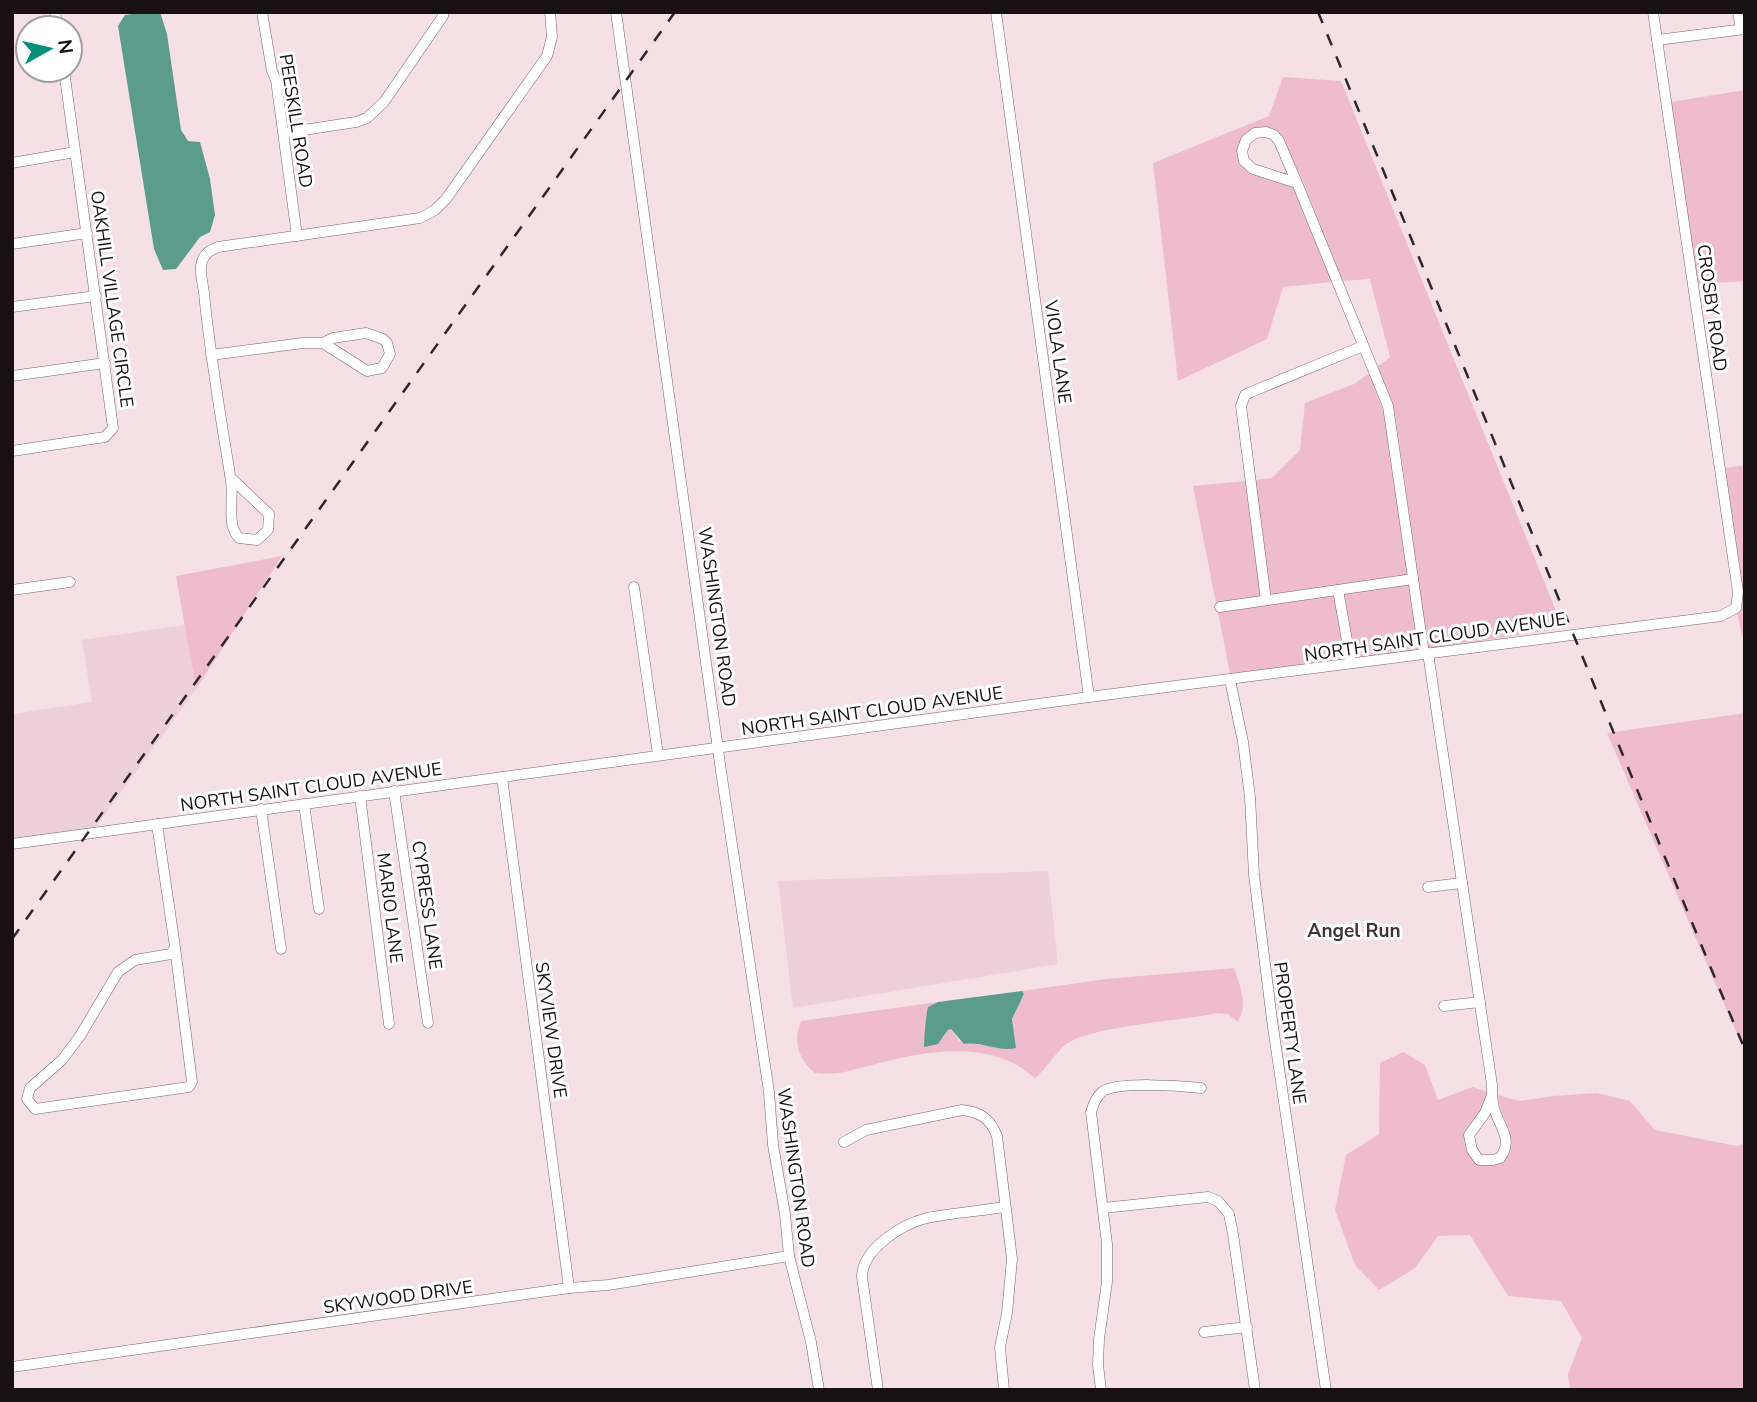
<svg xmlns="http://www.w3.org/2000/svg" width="1757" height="1402" font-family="'Nunito Sans',sans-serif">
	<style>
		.built { fill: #eed0da }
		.green { fill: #eebccd }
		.water { fill: #5b9c8c }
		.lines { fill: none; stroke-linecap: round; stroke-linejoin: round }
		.minor-casing { stroke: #766369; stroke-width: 11 }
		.minor { stroke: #fff; stroke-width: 10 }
		.rail { stroke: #30272a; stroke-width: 2.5; stroke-dasharray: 12 12; stroke-linecap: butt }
		.labels { text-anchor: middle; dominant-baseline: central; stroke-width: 6; stroke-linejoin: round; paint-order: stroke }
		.street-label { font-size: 18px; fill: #181013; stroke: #fff }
		.neighbourhood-label { font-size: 19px; font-weight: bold; fill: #433338; stroke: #fff }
	</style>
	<rect width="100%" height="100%" fill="#f5e0e6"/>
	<g class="built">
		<polygon points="185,625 196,689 95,828 12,839 12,714 92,702 82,640"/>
		<polygon points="1048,871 1058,964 793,1008 778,881"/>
	</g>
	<g class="green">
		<path d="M 1283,77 L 1341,81 L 1563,628 L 1428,649 L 1395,413 L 1377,367 L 1390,357 L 1370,279 L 1342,281 L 1303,181 L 1283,139 L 1278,132 L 1241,139 C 1227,175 1268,178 1293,187 L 1332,282 L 1283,287 L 1267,339 L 1178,381 L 1153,163 L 1269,116 Z"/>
		<polygon points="1745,90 1745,281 1698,284 1671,102"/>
		<polygon points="1369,373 1385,415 1408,575 1271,595 1255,480 1272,478 1300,450 1305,403 1354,384"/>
		<polygon points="1745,465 1745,648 1737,613 1742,609 1743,592 1725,468"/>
		<polygon points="1246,481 1261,597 1216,603 1193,486"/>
		<polygon points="282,556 196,689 176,576"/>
		<polygon points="1409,584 1419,650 1355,658 1344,593"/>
		<polygon points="1334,595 1345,660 1230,674 1218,612"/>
		<polygon points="1745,713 1745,1052 1607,733"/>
		<path d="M 1234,968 C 1240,986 1249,1006 1237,1022 L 1228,1014 L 1217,1013 C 1183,1021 1086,1026 1064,1046 C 1053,1056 1047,1068 1035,1078 C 992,1040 931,1050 879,1063 C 854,1069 841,1076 815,1073 C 798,1059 793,1042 801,1021 L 938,1002 L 928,1007 C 924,1019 928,1031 923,1042 L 943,1038 L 948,1030 L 951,1029 L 959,1041 L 999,1048 L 1016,1047 L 1012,1019 L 1024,994 L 1022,991 L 1106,979 Z"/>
		<path d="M 1403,1052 L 1425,1065 L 1438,1100 L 1473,1087 L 1487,1092 L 1480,1112 L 1465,1135 C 1465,1144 1466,1154 1473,1160 C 1483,1171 1505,1164 1510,1152 C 1517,1133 1498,1114 1498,1095 L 1519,1101 L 1554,1096 L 1597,1093 L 1630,1101 L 1655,1130 L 1737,1146 L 1745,1144 L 1745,1390 L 1570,1390 L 1568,1374 L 1582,1338 L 1561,1301 L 1508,1296 L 1470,1235 L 1438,1236 L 1415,1268 L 1379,1290 L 1355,1265 L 1335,1210 L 1346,1155 L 1379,1134 L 1380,1063 Z"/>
	</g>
	<g class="water">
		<polygon points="145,12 160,12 167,34 181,130 188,141 200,142 210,179 215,215 210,232 200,237 176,269 163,270 154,249 118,26 125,15"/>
		<path d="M 1022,991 L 1024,994 L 1012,1019 L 1016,1048 C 998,1052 981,1041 964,1044 L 951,1029 L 948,1030 L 938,1044 L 924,1047 C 924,1040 926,1013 928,1007 L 938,1002 Z"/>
	</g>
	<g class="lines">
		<defs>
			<g id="minor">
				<polyline points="55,12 58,28"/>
				<polyline points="262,12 272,71 276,80 297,236"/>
				<polyline points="616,12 721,771 769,1092 773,1145 785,1214 789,1256 811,1342 819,1390"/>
				<polyline points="996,12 1089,697"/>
				<polyline points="1738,12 1741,29"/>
				<polyline points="1657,40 1745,29"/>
				<polyline points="284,133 356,122 367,118 384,102 443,16 443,12"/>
				<polyline points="12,163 75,152"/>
				<polyline points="1297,183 1253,169 1244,161 1242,151 1246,140 1255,133 1266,132 1274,135 1279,141 1297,183 1388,406 1424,654"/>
				<polyline points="12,244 87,233"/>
				<polyline points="12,307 96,296"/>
				<polyline points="211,355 303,343 323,343 333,338 366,333 383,339 387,343 390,354 382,368 367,371 323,343"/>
				<polyline points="12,376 105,363"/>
				<polyline points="12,451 105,437 113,428 64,70"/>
				<path d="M 231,478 L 269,514 L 268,530 L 257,540 L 239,538 C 226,524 234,500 231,481 C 221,419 210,356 204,293 C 203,284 200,275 201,266 C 202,256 209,250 218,247 L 420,218 L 435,210 L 446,199 L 547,56 L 552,37 L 550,12"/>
				<polyline points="634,587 658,755"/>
				<polyline points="12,590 70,582"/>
				<polyline points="1338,590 1351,663"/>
				<polyline points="1266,600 1241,406 1245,395 1251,392 1363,346"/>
				<polyline points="1220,607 1413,579"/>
				<path d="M 1428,653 L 1492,1085 C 1492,1092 1492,1101 1494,1108 C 1499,1127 1514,1139 1500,1158 L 1493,1160 L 1479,1160 L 1472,1150 L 1469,1135 L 1485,1113 L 1492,1095"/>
				<polyline points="1230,680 1243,742 1250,797 1254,875 1272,1020 1326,1390"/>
				<polyline points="502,777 569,1288"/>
				<polyline points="394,791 428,1023"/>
				<polyline points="360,796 389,1024"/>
				<polyline points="304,804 319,909"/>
				<polyline points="261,809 281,949"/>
				<polyline points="157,824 175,947 171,954 135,960 118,972 80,1036 62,1060 30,1088 27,1099 35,1109 189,1087 192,1082 175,947"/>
				<polyline points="12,844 1089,697 1721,616 1736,608 1738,592 1653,12"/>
				<polyline points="1428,887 1462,883"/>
				<polyline points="1444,1006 1480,1002"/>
				<path d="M 844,1142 L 866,1130 L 962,1110 C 980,1112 990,1118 997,1136 L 1012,1259 L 1007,1313 L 1000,1347 L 1004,1390"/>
				<polyline points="1103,1208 1208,1197 1218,1201 1229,1214 1233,1234 1255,1390"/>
				<polyline points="1204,1332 1247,1327"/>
				<polyline points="12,1367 569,1288 608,1285 789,1256"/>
				<path d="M 878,1390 L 862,1277 C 862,1249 902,1224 927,1218 C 953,1213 979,1211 1005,1207"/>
				<path d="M 1101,1390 L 1098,1365 L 1099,1339 L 1107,1282 L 1107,1244 L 1091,1112 C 1093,1105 1096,1097 1102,1092 C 1116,1081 1183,1086 1201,1088"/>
			</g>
		</defs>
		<use href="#minor" class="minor-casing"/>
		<use href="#minor" class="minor"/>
		<g class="rail">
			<path d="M 1318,12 C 1461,358 1601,705 1745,1050"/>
			<polyline points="12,939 675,12"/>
		</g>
	</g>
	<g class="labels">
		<g class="street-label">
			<text transform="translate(296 121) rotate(81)">PEESKILL ROAD</text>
			<text transform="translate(112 299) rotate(82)">OAKHILL VILLAGE CIRCLE</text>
			<text transform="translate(1712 308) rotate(82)">CROSBY ROAD</text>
			<text transform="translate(1058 352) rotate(82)">VIOLA LANE</text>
			<text transform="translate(717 617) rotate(82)">WASHINGTON ROAD</text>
			<text transform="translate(1435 637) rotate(-8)">NORTH SAINT CLOUD AVENUE</text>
			<text transform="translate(872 711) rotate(-8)">NORTH SAINT CLOUD AVENUE</text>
			<text transform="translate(311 787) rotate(-8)">NORTH SAINT CLOUD AVENUE</text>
			<text transform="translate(427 905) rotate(82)">CYPRESS LANE</text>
			<text transform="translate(390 908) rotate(83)">MARJO LANE</text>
			<text transform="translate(551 1030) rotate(82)">SKYVIEW DRIVE</text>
			<text transform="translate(1290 1033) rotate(82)">PROPERTY LANE</text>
			<text transform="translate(796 1178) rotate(82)">WASHINGTON ROAD</text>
			<text transform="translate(398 1297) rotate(-8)">SKYWOOD DRIVE</text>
		</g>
		<g class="neighbourhood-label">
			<text x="1354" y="931">Angel Run</text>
		</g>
	</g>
	<rect width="1757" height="1402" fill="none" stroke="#181013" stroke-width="28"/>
	<g transform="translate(49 49) rotate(82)"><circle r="33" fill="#ffffff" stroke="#a39fa1" stroke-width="2"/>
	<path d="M0-5L12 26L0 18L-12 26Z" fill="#07917a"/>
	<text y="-10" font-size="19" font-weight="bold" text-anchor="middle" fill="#181013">N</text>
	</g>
</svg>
